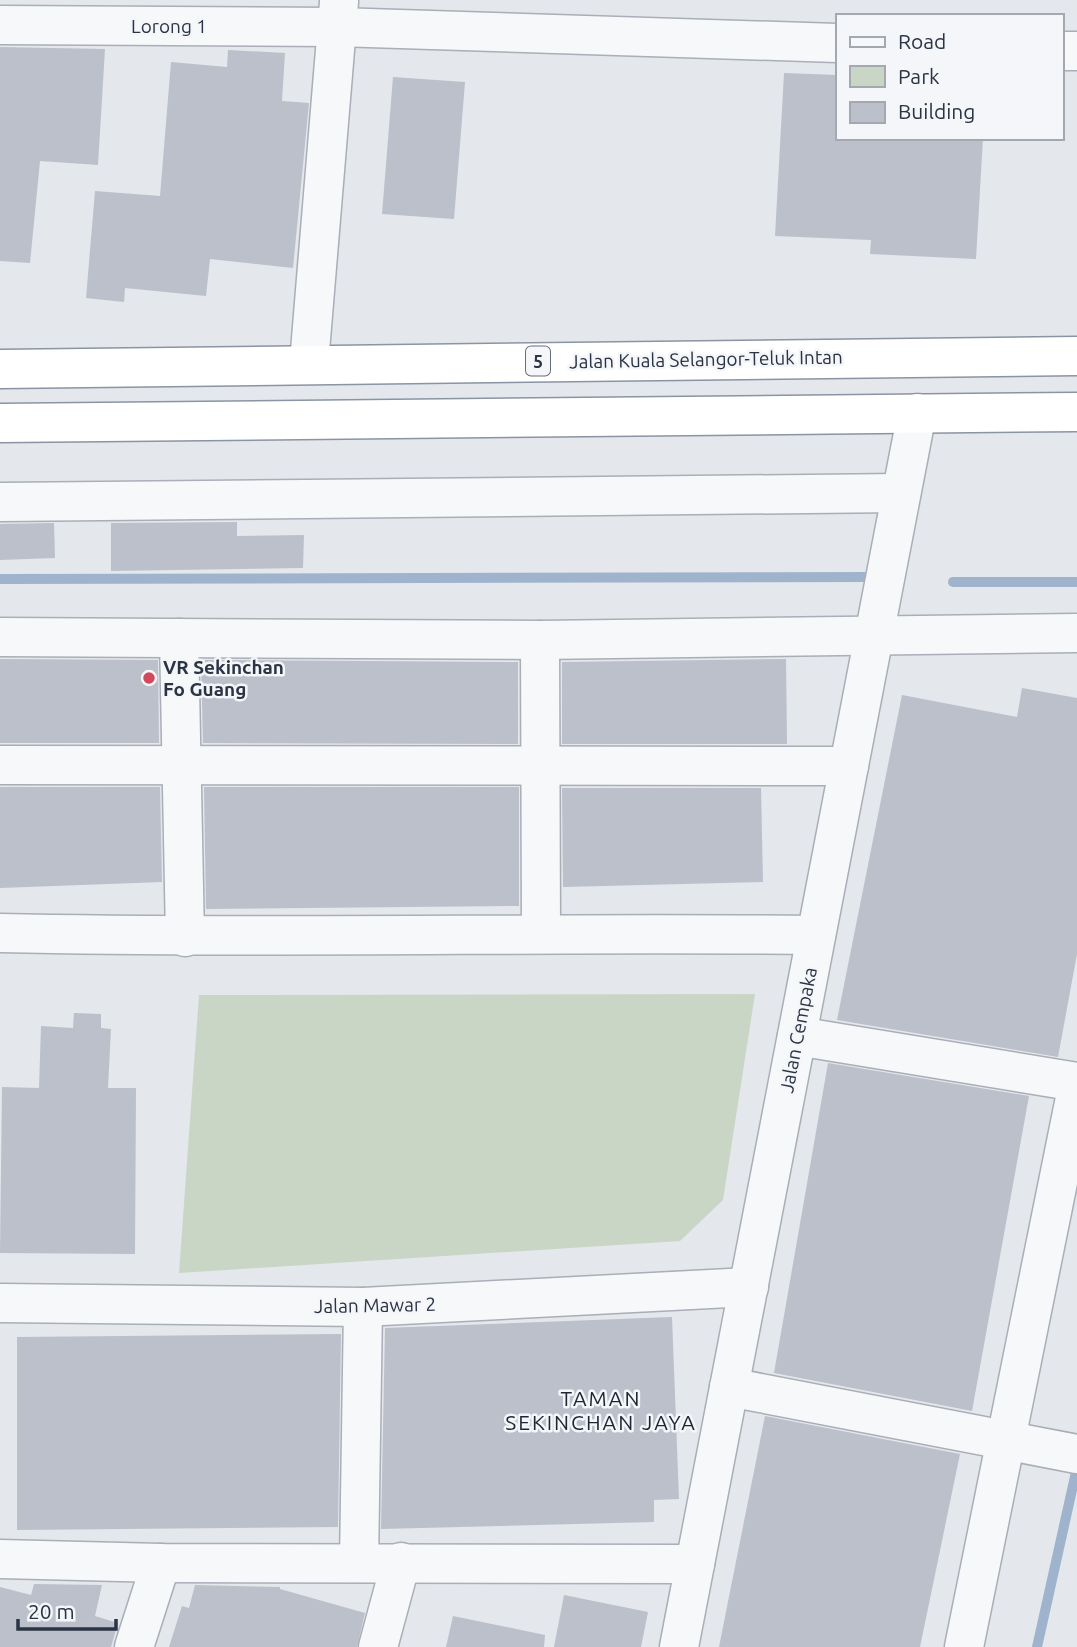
<svg xmlns="http://www.w3.org/2000/svg" width="1077" height="1647" font-family="Ubuntu,sans-serif">
	<style>
		.green { fill: #c9d6c5 }
		.lines { fill: none; stroke-linecap: round; stroke-linejoin: round }
		.stream { stroke: #9fb4cc; stroke-width: 10 }
		.building { fill: #bbc0ca }
		.minor-casing { stroke: #a9aeb7; stroke-width: 41 }
		.highway-casing { stroke: #8b94a3; stroke-width: 41 }
		.minor { stroke: #f7f8fa; stroke-width: 38 }
		.highway { stroke: #fff; stroke-width: 38 }
		.poi-dot { fill: #d1495b; stroke: #f4f6f9; stroke-width: 2.5 }
		.labels { text-anchor: middle; dominant-baseline: central; stroke-width: 5; stroke-linejoin: round; paint-order: stroke }
		.shield { fill: #f4f6f9; stroke: #676e7b; stroke-width: 2 }
		.shield-label { font-size: 18px; font-weight: bold; fill: #2b3445 }
		.street-label { font-size: 19px; fill: #2b3445; stroke: #f4f6f9 }
		.poi-label { font-size: 19px; font-weight: bold; fill: #2b3445; stroke: #f4f6f9; text-anchor: start }
		.neighbourhood-label { font-size: 21px; letter-spacing: 2px; fill: #1d2536; stroke: #f4f6f9 }
	</style>
	<rect width="100%" height="100%" fill="#e4e7ec"/>
	<polygon class="green" points="755,994 723,1200 680,1241 179,1273 199,995"/>
	<g class="lines">
		<g class="stream">
			<polyline points="0,579 870,577"/>
			<polyline points="953,582 1077,582"/>
			<polyline points="1037,1647 1076,1472"/>
		</g>
	</g>
	<g class="building">
		<polygon points="0,47 105,49 98,165 40,161 30,263 0,261"/>
		<polygon points="228,50 285,53 282,101 309,103 293,268 210,259 206,296 125,288 124,302 86,298 95,191 160,196 171,62 227,67"/>
		<polygon points="784,73 837,75 837,138 983,138 976,259 870,254 871,240 775,236"/>
		<polygon points="393,77 465,82 454,219 382,214"/>
		<polygon points="237,522 237,536 304,535 303,568 111,571 111,523"/>
		<polygon points="54,523 55,558 0,560 0,524"/>
		<polygon points="0,659 158,660 159,743 0,743"/>
		<polygon points="786,659 787,744 562,744 562,662"/>
		<polygon points="201,660 518,662 518,744 203,743"/>
		<polygon points="1022,688 1077,698 1077,954 1058,1057 837,1020 902,695 1017,717"/>
		<polygon points="0,787 160,787 162,882 0,888"/>
		<polygon points="204,787 519,787 519,906 206,909"/>
		<polygon points="562,788 761,788 763,882 563,887"/>
		<polygon points="74,1013 101,1014 101,1028 111,1029 108,1088 136,1088 135,1254 0,1253 2,1087 39,1088 41,1026 73,1028"/>
		<polygon points="828,1063 1029,1096 972,1411 774,1373"/>
		<polygon points="672,1317 679,1499 654,1500 654,1522 381,1529 385,1328"/>
		<polygon points="341,1334 338,1527 17,1530 17,1337"/>
		<polygon points="765,1416 960,1454 920,1647 719,1647"/>
		<polygon points="34,1584 102,1585 95,1616 118,1623 111,1647 0,1647 0,1587 31,1595"/>
		<polygon points="195,1585 280,1587 280,1589 365,1613 357,1647 169,1647 182,1606 189,1608"/>
		<polygon points="564,1595 648,1612 641,1647 554,1647"/>
		<polygon points="453,1616 545,1635 544,1647 446,1647"/>
	</g>
	<g class="lines">
		<defs>
			<g id="minor">
				<polyline points="0,25 337,27 837,43"/>
				<polyline points="1061,51 1077,51"/>
				<polyline points="309,363 339,2"/>
				<polyline points="0,502 901,493"/>
				<polyline points="0,637 540,640 1077,633"/>
				<polyline points="179,638 185,937"/>
				<polyline points="540,640 541,932"/>
				<polyline points="0,765 849,766"/>
				<path d="M 0,933 C 272,939 544,932 816,935"/>
				<polyline points="797,1036 1077,1082"/>
				<polyline points="0,1303 363,1307 749,1287"/>
				<polyline points="729,1387 1077,1454"/>
				<polyline points="0,1559 161,1563 695,1564"/>
				<polyline points="359,1563 363,1307"/>
				<polyline points="134,1647 161,1563"/>
				<polyline points="378,1647 401,1562"/>
				<polyline points="679,1647 917,413"/>
				<polyline points="964,1647 1077,1088"/>
			</g>
			<g id="highway">
				<polyline points="0,369 1077,356"/>
				<polyline points="0,423 1077,412"/>
			</g>
		</defs>
		<use href="#minor" class="minor-casing"/>
		<use href="#highway" class="highway-casing"/>
		<use href="#minor" class="minor"/>
		<use href="#highway" class="highway"/>
	</g>
	<circle class="poi-dot" cx="149" cy="678" r="7"/>
	<g class="labels">
		<rect class="shield" x="526" y="346.5" width="24" height="29" rx="5"/>
		<g class="shield-label">
			<text x="538" y="361">5</text>
		</g>
		<g class="street-label">
			<text x="169" y="26">Lorong 1</text>
			<text transform="translate(706 359) rotate(-1)">Jalan Kuala Selangor-Teluk Intan</text>
			<text transform="translate(798 1030) rotate(-79)">Jalan Cempaka</text>
			<text transform="translate(375 1305) rotate(-1)">Jalan Mawar 2</text>
		</g>
		<g class="poi-label">
			<text x="163" y="667">VR Sekinchan<tspan x="163" dy="22">Fo Guang</tspan></text>
		</g>
		<g class="neighbourhood-label">
			<text x="601" y="1398">TAMAN<tspan x="601" dy="24">SEKINCHAN JAYA</tspan></text>
		</g>
	</g>
	<rect x="836" y="14" width="228" height="126" fill="#f4f6f9" stroke="#a4a8b1" stroke-width="2"/>
	<rect x="850" y="37" width="35" height="10" fill="#f7f8fa" stroke="#a4a8b1" stroke-width="2"/>
	<text x="898" y="49" font-size="21" fill="#2b3445">Road</text>
	<rect x="850" y="66" width="35" height="21" fill="#c9d6c5" stroke="#a4a8b1" stroke-width="2"/>
	<text x="898" y="84" font-size="21" fill="#2b3445">Park</text>
	<rect x="850" y="102" width="35" height="21" fill="#bbc0ca" stroke="#a4a8b1" stroke-width="2"/>
	<text x="898" y="119" font-size="21" fill="#2b3445">Building</text>
	<path d="M18 1619v10h98v-10" fill="none" stroke="#2b3445" stroke-width="3.5"/>
	<text x="28" y="1619" font-size="21" fill="#2b3445" stroke="#f4f6f9" stroke-width="5" paint-order="stroke">20 m</text>
</svg>
